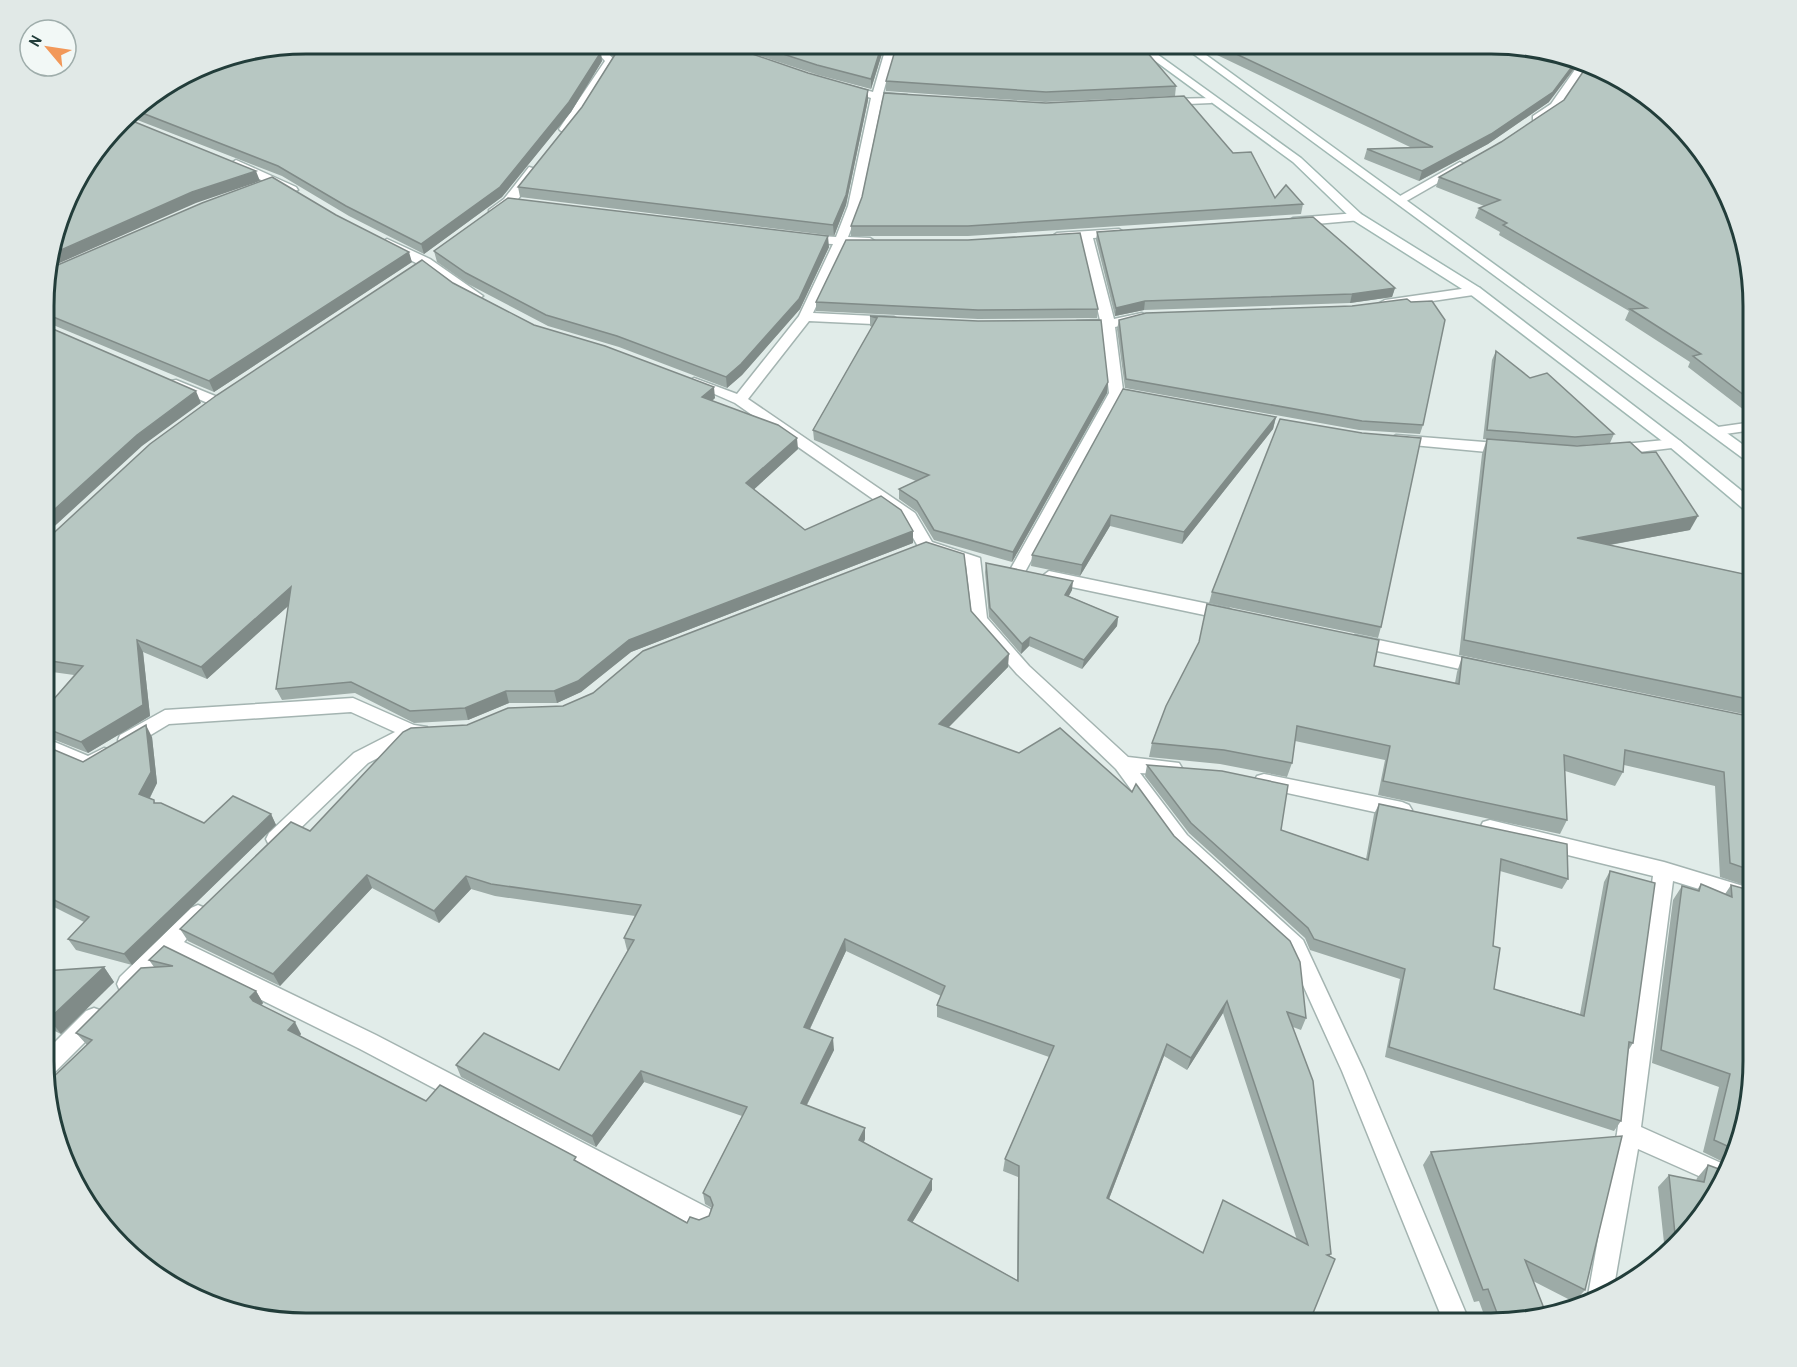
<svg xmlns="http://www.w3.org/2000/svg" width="1797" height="1367" font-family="'Archivo Narrow',sans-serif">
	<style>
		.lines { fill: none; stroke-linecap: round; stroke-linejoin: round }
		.street-casing { stroke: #a4b4b1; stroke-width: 3 }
		.secondary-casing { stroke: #a0b8b3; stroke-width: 3 }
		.street { fill: #fff; fill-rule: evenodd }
		.secondary { fill: #fff; fill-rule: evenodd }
		.wall { fill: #9daba7; fill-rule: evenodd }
		.shaded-wall { fill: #808b88 }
		.building { fill: #b7c7c2; stroke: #808b88; stroke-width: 1.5; fill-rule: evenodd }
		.rim { fill: none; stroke: #223d3a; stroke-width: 3 }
	</style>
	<rect width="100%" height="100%" fill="#e1ece9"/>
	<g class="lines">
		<defs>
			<g id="street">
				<polygon points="590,44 600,44 615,61 569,131 561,131 559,129 605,61"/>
				<polygon points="887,44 897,44 883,93 907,95 912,98 907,101 882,100 860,206 848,237 870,238 876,242 870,246 845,245 813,313 894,317 901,321 894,325 809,321 748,399 915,513 932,542 980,558 987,618 1029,666 1128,757 1179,763 1182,768 1179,773 1172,775 1140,773 1187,835 1303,940 1364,1071 1470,1323 1444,1323 1342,1071 1288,952 1173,847 1116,769 1017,674 973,624 966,565 920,550 903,520 735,403 687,382 694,378 737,394 799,316 833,244 805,243 799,239 805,235 836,237 848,206 871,98 841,88 846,85 873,92"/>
				<path d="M 1581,61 L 1590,63 C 1579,79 1555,124 1533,120 L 1533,116 L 1551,104 Z"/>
				<polygon points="1215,98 1216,100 1211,103 1165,105 1160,102 1165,99"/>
				<polygon points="236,160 296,187 298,190 288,193 232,166 230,164"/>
				<polygon points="1460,162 1464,164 1464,168 1403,203 1393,200"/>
				<path d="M 529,167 L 539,170 C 529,184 509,219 489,216 L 489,210 L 504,199 Z"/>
				<polygon points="1357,213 1361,214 1361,220 1293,226 1287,222 1293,218"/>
				<polygon points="1119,229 1125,233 1123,236 1093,238 1114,319 1142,313 1149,317 1147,320 1115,327 1123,390 1148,395 1150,398 1143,402 1120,398 1026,570 1024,574 1012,574 1010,570 1109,393 1102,328 1077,329 1070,325 1077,321 1100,320 1081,239 1057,241 1051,237 1057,233"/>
				<polygon points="387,239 430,259 483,296 476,300 471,299 420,265 383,246 381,243"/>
				<polygon points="1475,287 1480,288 1480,294 1385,308 1378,304 1385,300"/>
				<polygon points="176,380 220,398 222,401 220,404 210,404 171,387 169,384 171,381"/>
				<polygon points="1753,422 1753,430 1718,435 1711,431 1718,427"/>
				<polygon points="1396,435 1509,444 1517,449 1509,454 1391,443 1388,440"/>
				<polygon points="1675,439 1680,441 1683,444 1680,447 1614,455 1606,450 1614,445"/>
				<polygon points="1049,571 1228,608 1237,614 1228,620 1043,581 1041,577"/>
				<polygon points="1355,635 1483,662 1489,664 1492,668 1489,672 1483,674 1349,645 1346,641"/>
				<polygon points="353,698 414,725 427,727 429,732 427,737 415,739 368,763 283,845 276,847 269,845 266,839 269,833 354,753 395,732 351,712 169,724 134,745 120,745 118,740 120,735 165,710"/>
				<polygon points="45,738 88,756 104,748 111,750 113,755 111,760 89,771 45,753"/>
				<polygon points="1264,774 1402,802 1409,805 1412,810 1409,815 1402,818 1264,788 1257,786 1254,781 1257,776"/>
				<polygon points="1490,820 1664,862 1753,889 1751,905 1673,881 1641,1127 1730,1167 1719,1185 1638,1149 1613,1292 1607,1297 1587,1301 1617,1133 1653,876 1483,834 1480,828 1483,822"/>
				<polygon points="198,905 205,908 208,914 184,942 376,1035 710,1209 713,1217 710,1225 701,1229 692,1225 360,1049 171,955 136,991 128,993 120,991 117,984 120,977 191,908"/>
				<polygon points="94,1008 102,1011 105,1018 102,1025 52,1075 44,1078 44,1053 86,1011"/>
			</g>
			<g id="secondary">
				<polygon points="1132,44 1143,44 1301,158 1361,214 1480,288 1680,441 1753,500 1753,513 1747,512 1670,447 1470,294 1353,220 1293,162"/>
				<polygon points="1180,44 1191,44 1753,452 1753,464 1748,462"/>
			</g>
		</defs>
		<use href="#street" class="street-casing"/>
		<use href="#secondary" class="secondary-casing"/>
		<use href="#street" class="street"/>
		<use href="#secondary" class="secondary"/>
	</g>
	<g class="wall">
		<polygon points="603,44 723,44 868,100 846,205 834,236 520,197 518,187 582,107 613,57"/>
		<polygon points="724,44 885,44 871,89 818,75"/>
		<polygon points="1194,44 1508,44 1549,102 1488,144 1419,181 1364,159 1367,149 1410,147"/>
		<polygon points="602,61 571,112 502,197 424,254 349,216 282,176 127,116 133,108"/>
		<polygon points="886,81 1176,86 1175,96 1045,102 886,91"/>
		<polygon points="1564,100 1754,305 1753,417 1688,367 1690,362 1625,320 1629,311 1499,235 1500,232 1475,218 1479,208 1484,206 1436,187 1439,177 1501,142"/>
		<polygon points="1233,153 1275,198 1303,204 1301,214 968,236 851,236 851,226"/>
		<polygon points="1097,232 1395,288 1392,297 1350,303 1144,310 1115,316 1096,240"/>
		<polygon points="829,247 800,309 742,375 727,388 619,347 548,326 468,284 437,262 434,251"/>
		<polygon points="412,262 214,392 46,322 46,271"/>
		<polygon points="453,283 534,325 715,398 712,401 798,449 754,489 805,530 913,543 631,652 581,692 557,703 509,703 468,720 414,723 355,693 282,700 276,689 289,605 207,679 143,652 150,716 88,753 45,736 45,709 74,675 45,671 45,541"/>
		<polygon points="816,302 1098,309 1097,318 978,319 816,311"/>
		<polygon points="870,316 1108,382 1107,393 1012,562 934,540 917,512 899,499 899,489 916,481 814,440 813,430 872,327 870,326"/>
		<polygon points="1119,320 1423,425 1420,434 1359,430 1125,388 1117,329"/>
		<polygon points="1496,351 1530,378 1614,434 1610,443 1571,446 1690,530 1610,545 1753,576 1753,716 1459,655 1482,454 1487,439 1549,444 1483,439 1492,360"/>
		<polygon points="1276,417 1273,429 1182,544 1110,526 1080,576 1031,566 1032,555"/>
		<polygon points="986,563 1072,590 1069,596 1118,617 1117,626 1082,669 1029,646 1021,654 989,617 985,572"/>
		<polygon points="1212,592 1381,627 1378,638 1209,603"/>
		<path d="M 971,611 L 1008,667 L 948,728 L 1306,1018 L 1301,1030 L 1293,1027 L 1330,1257 L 1309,1323 L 289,1323 L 87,1045 L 76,1033 L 154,967 L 149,960 L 164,946 L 256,991 L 263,1003 L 262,1005 L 301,1034 L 300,1036 L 426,1101 L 578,1162 L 687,1223 L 699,1220 L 709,1216 L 712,1208 L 705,1204 L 703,1193 L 742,1116 L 644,1082 L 596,1147 L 461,1077 L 456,1065 L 559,1070 L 628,950 L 627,950 L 624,938 L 635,916 L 495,896 L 471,889 L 439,923 L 372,888 L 280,986 L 188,941 L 180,929 L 310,831 L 467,725 L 563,706 ZM 846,951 L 941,996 L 937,1005 L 937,1017 L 1049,1057 L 1005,1159 L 1003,1171 L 1018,1177 L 1017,1280 L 912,1223 L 932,1190 L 932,1179 L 864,1142 L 865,1139 L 807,1105 L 834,1050 L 810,1029 ZM 1223,1013 L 1297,1240 L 1203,1253 L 1109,1199 L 1164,1056 L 1187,1070 Z"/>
		<polygon points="1199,642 1374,666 1455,683 1457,672 1462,657 1753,717 1753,888 1720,877 1715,786 1624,765 1623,772 1615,786 1565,771 1567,820 1560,834 1378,795 1385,760 1295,741 1292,763 1287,777 1220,764 1149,757 1152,743"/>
		<polygon points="152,737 157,783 150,798 154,800 155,803 204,823 271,814 276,825 132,965 76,950 68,939 84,922 44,902 45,746 83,762"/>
		<polygon points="1147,765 1281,830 1366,859 1374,814 1379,804 1568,879 1562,889 1500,871 1493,946 1494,989 1580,1014 1604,882 1610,871 1633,1043 1628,1051 1621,1121 1614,1131 1385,1057 1400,979 1310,950 1305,938 1189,833 1145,776"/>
		<polygon points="1701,884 1725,894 1731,885 1753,1079 1733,1162 1731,1166 1703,1152 1719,1087 1652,1063 1673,900 1682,886 1697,890"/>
		<polygon points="104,967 114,982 61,1034 44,1026 44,971"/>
		<polygon points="1431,1152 1585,1290 1574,1302 1533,1281 1545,1311 1491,1323 1487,1323 1479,1301 1474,1302 1423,1165"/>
		<polygon points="1708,1165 1727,1172 1689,1234 1665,1252 1658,1187 1669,1175 1696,1181 1697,1178"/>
	</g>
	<g class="shaded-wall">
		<polygon points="882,44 885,44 871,89 871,79"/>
		<polygon points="601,52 602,61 571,112 502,197 424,254 421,244"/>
		<polygon points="1577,60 1580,61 1549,102 1488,144 1419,181 1422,171"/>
		<polygon points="868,90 868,100 846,205 834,236 833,225"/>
		<polygon points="256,171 260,181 196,203 46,269 52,254 192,192"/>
		<polygon points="828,236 829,247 800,309 742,375 727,388 726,377"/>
		<polygon points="409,252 412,262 214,392 209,381"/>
		<polygon points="1395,288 1392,297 1350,303 1352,294"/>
		<polygon points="1145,301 1144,310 1115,316 1116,308"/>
		<polygon points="1108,382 1107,393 1012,562 1013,552"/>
		<polygon points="714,387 715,398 703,408 702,397"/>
		<polygon points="196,391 201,403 142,446 45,535 45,518 137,435"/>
		<polygon points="1276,417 1273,429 1182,544 1184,532"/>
		<polygon points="797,438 798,449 748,495 746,483"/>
		<polygon points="1111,515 1110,526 1080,576 1082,565"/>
		<polygon points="1698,516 1690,530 1570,552 1577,538"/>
		<polygon points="913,531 913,543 631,652 581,692 557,703 554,691 629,640"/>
		<polygon points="1073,581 1072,590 1064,604 1065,595"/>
		<polygon points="291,587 296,599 207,679 201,667"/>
		<polygon points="1118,617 1117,626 1082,669 1084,660"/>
		<polygon points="1030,637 1029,646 1021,654 1022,644"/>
		<polygon points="137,640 143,652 150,716 88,753 81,742"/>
		<polygon points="1009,654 1008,667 939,737 939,724"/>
		<polygon points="506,691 509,703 468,720 465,708"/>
		<polygon points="146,725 152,737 157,783 146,805 139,794"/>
		<polygon points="271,814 276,825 132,965 124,954"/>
		<polygon points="367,875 372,888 280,986 273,974"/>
		<polygon points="466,876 471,889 439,923 434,911"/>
		<polygon points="845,939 846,951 805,1039 804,1027"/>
		<polygon points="104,967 114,982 61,1034 49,1019"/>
		<polygon points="256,991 263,1003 257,1009 250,997"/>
		<polygon points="1227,1001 1223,1013 1187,1070 1191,1058"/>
		<polygon points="295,1022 301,1034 294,1041 288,1030"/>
		<polygon points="833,1038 834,1050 802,1114 801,1103"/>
		<polygon points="1167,1044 1164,1056 1105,1209 1107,1198"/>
		<polygon points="641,1071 644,1082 596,1147 592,1136"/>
		<polygon points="865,1128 865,1139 860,1151 859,1140"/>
		<polygon points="932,1179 932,1190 907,1231 908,1220"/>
	</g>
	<g class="building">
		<polygon points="306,44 594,44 601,52 569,102 500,187 421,244 346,206 278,166 132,109 221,58"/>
		<polygon points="609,44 723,44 808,73 868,90 846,195 833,225 518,187 582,107 616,53"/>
		<polygon points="752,44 882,44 871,79 817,65"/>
		<polygon points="897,44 1140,44 1176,86 1046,92 886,81"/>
		<polygon points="1215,44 1508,44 1577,60 1553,92 1491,134 1422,171 1367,149 1433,147"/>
		<polygon points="1589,63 1664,108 1727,190 1754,305 1753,402 1693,356 1701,354 1630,309 1647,308 1503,225 1507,223 1479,208 1500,200 1439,177 1501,142 1564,100"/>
		<polygon points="884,93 1046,103 1184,96 1233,153 1251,152 1275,198 1286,185 1303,204 968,226 851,226 862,197"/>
		<polygon points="125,118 256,171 192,192 52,254 78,175"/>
		<polygon points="272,177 336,215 409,252 209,381 46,314 46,270 202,203"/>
		<polygon points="508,198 828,236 799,299 741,364 726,377 617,336 546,315 466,273 434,251"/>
		<polygon points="1313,217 1395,288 1352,294 1145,301 1116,308 1097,232"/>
		<polygon points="1080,233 1098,309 978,310 816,302 846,240 968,240"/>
		<polygon points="422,260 453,283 534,325 605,346 714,387 702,397 778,425 797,438 746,483 805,530 881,496 901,510 913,531 629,640 578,681 554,691 506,691 465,708 410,711 351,682 276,689 291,587 201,667 137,640 143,705 81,742 45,728 45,709 83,666 45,660 45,541 150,444 217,395"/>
		<polygon points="1407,299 1411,302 1432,301 1445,320 1423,425 1362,421 1126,379 1119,320 1146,313 1352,306"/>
		<polygon points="870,316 978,321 1101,320 1108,382 1013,552 934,530 917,501 899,489 929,475 813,430 877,318"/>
		<polygon points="46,326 196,391 137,435 45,518"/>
		<polygon points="1496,351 1530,378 1547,373 1614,434 1575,437 1487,430"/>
		<polygon points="1123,389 1276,417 1184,532 1111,515 1082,565 1032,555"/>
		<polygon points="1280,419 1362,433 1421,438 1381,627 1212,592"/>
		<polygon points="1487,439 1577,446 1630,442 1642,453 1656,452 1698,516 1577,538 1753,576 1753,700 1464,640"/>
		<path d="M 926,542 L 964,554 L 971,611 L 1009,654 L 939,724 L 1019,753 L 1060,728 L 1132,792 L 1136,784 L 1174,836 L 1290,941 L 1300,962 L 1306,1018 L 1287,1012 L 1313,1081 L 1331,1254 L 1327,1255 L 1335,1259 L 1309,1323 L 289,1323 L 206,1304 L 133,1259 L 71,1178 L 46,1084 L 92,1040 L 76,1033 L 141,968 L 173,966 L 149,960 L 164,946 L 256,991 L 250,997 L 253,1001 L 295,1022 L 288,1030 L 426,1101 L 440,1085 L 576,1157 L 574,1160 L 687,1223 L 690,1217 L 699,1220 L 709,1216 L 713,1205 L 710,1197 L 703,1193 L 747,1107 L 641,1071 L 592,1136 L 456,1065 L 484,1033 L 559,1070 L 634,940 L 624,938 L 641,905 L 491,884 L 466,876 L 434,911 L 367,875 L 273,974 L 180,929 L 291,822 L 310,831 L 403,732 L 411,728 L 467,725 L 508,708 L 563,706 L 593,693 L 643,651 ZM 845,939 L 945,986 L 937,1005 L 1054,1046 L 1005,1159 L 1019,1166 L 1018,1281 L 908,1220 L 932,1179 L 859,1140 L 865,1128 L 801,1103 L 833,1038 L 804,1027 ZM 1227,1001 L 1308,1245 L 1223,1200 L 1203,1253 L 1107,1198 L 1167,1044 L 1191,1058 Z"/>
		<polygon points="986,563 1073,581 1065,595 1118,617 1084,660 1030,637 1022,644 990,608"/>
		<polygon points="1207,604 1379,640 1374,666 1459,684 1462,657 1753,717 1753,871 1730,863 1724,772 1625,750 1623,772 1564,755 1567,820 1383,781 1390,746 1297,726 1292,763 1224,750 1152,743 1166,706 1199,642"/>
		<polygon points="146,725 151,772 139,794 154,800 154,803 161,803 204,823 233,796 271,814 124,954 68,939 89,917 44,895 45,746 83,762"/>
		<polygon points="1147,765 1222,771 1288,785 1281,830 1368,860 1379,804 1567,844 1568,879 1501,859 1493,946 1500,948 1494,989 1584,1016 1610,871 1655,883 1633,1043 1629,1042 1621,1121 1389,1047 1405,969 1314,939 1308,928 1191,823"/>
		<polygon points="1701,884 1732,897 1731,885 1753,891 1753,1079 1736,1150 1714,1140 1730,1074 1661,1050 1682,886 1699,891"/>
		<polygon points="104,967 49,1019 44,1017 44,971"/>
		<polygon points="1622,1136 1585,1290 1525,1260 1545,1311 1500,1321 1488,1289 1483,1290 1431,1152"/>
		<polygon points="1708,1165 1727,1172 1689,1234 1676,1244 1669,1175 1704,1182"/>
	</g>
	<path d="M0 0H1797V1367H0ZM306 54H1491A252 252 0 0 1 1743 306V1061A252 252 0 0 1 1491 1313H306A252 252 0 0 1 54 1061V306A252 252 0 0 1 306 54Z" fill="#e1e9e7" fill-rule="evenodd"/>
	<path class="rim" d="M306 54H1491A252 252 0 0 1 1743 306V1061A252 252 0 0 1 1491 1313H306A252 252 0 0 1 54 1061V306A252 252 0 0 1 306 54Z"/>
	<g transform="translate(48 48) rotate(299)"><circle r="28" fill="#f2f8f6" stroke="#9fadab" stroke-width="1.5"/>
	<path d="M0-4.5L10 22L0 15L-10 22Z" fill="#f29859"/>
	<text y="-9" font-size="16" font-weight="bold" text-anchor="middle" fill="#223d3a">N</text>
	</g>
</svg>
